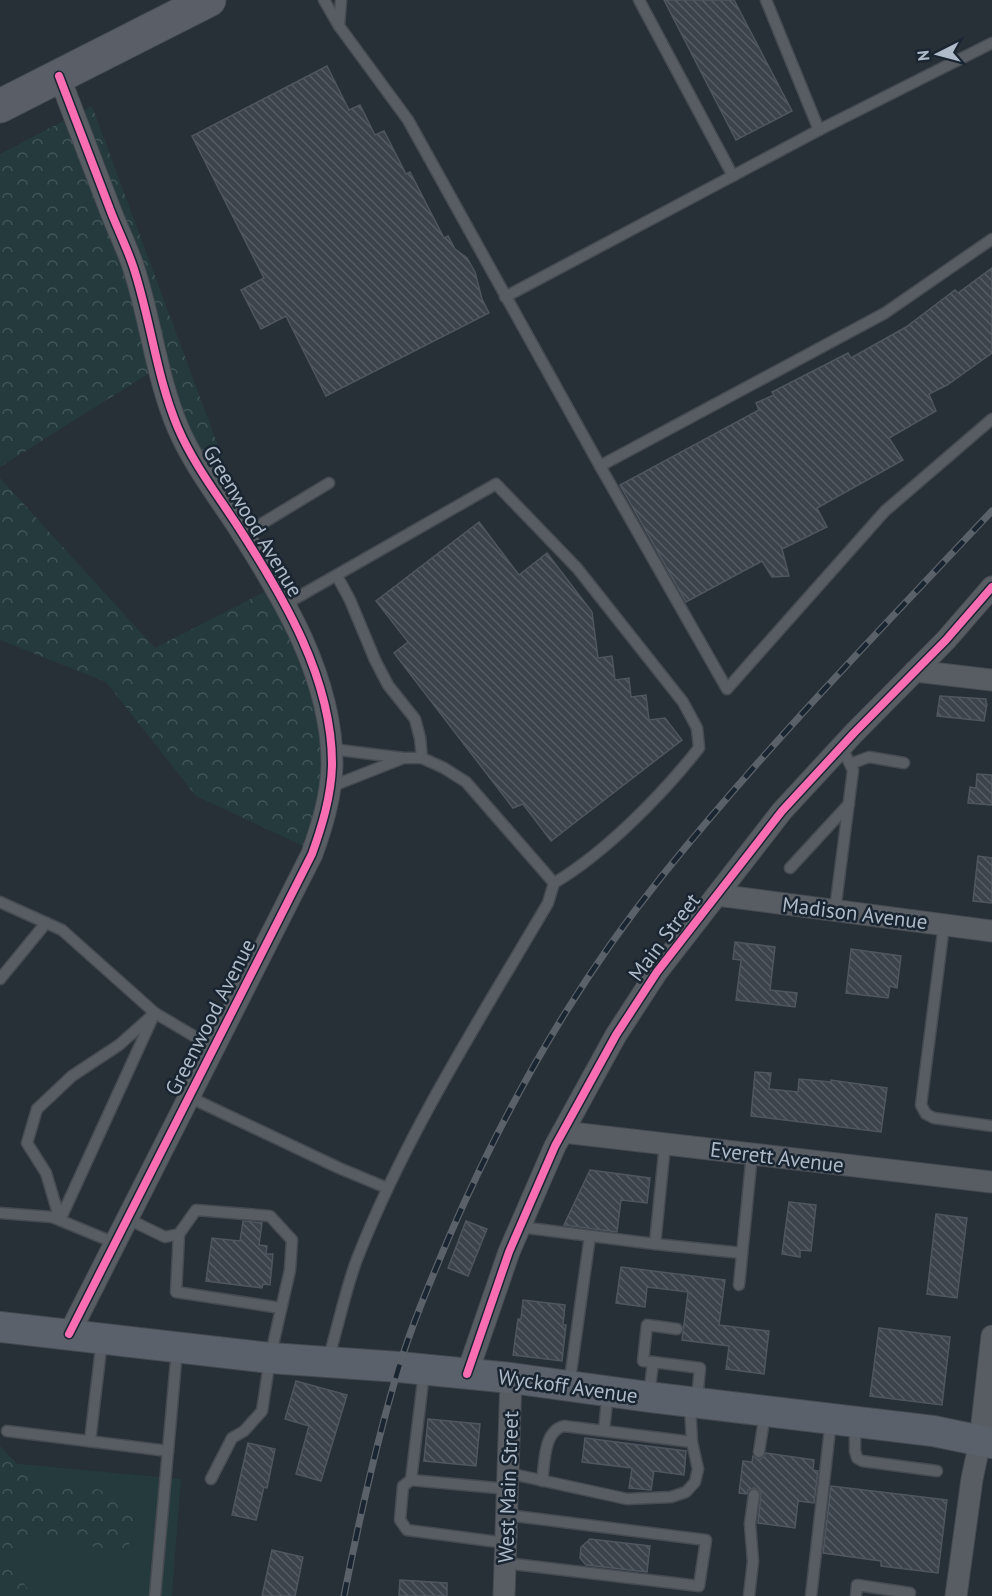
<svg xmlns="http://www.w3.org/2000/svg" width="992" height="1596" font-family="'PT Sans',sans-serif">
	<style>
		.green { fill: #243a3d }
		.forest { fill: url(#forest-crowns) }
		.building { fill: url(#building-back-hatch); stroke: #4f565f; stroke-width: 1.5 }
		.lines { fill: none; stroke-linecap: round; stroke-linejoin: round }
		.lane-casing { stroke: #464b51; stroke-width: 13 }
		.street-casing { stroke: #464b51; stroke-width: 23 }
		.secondary-casing { stroke: #464b51; stroke-width: 32 }
		.primary-casing { stroke: #444b53; stroke-width: 35 }
		.lane { stroke: #585d64; stroke-width: 10 }
		.street { stroke: #585d64; stroke-width: 21 }
		.secondary { stroke: #5b616a; stroke-width: 30 }
		.primary { stroke: #5a5f67; stroke-width: 33 }
		.rail-casing { stroke: #5b6168; stroke-width: 7 }
		.rail { stroke: #1a2532; stroke-width: 4.5; stroke-dasharray: 14; stroke-linecap: butt }
		.cycleway-casing { stroke: #1a2532; stroke-width: 11 }
		.cycleway { stroke: #f96db3; stroke-width: 8 }
		.labels { text-anchor: middle; dominant-baseline: central; stroke-width: 5; stroke-linejoin: round; paint-order: stroke }
		.street-label { font-size: 21px; fill: #b0bbc9; stroke: #1a2532 }
	</style>
	<defs>
		<pattern id="forest-crowns" width="20" height="18" patternUnits="userSpaceOnUse" patternTransform="scale(1.5)"><rect width="20" height="18" fill="#243a3d"/><path d="M2 6a3 3 0 1 1 6 0M12 15a3 3 0 1 1 6 0" fill="none" stroke="#415558"/></pattern>
		<pattern id="building-back-hatch" width="6" height="6" patternUnits="userSpaceOnUse" patternTransform="scale(1.5)"><rect width="6" height="6" fill="#3c434a"/><path d="M-1 5l2 2M0 0l6 6M5-1l2 2" fill="none" stroke="#565c63"/></pattern>
	</defs>
	<rect width="100%" height="100%" fill="#272f37"/>
	<polygon class="green" points="0,1462 181,1479 172,1596 0,1596"/>
	<g class="forest">
		<polygon points="92,106 263,567 156,369 0,467 0,154"/>
		<polygon points="0,478 155,648 272,588 330,746 312,850 196,796 106,682 0,640"/>
		<path d="M 0,1446 L 29,1476 L 43,1484 L 88,1487 L 136,1499 L 138,1523 L 126,1551 L 105,1552 L 81,1541 L 50,1535 L 13,1556 C 15,1572 23,1584 34,1596 L 0,1596 Z"/>
	</g>
	<g class="building">
		<polygon points="664,0 734,0 792,111 736,140"/>
		<polygon points="327,66 349,110 360,105 375,135 384,131 406,174 410,172 444,238 448,236 455,249 467,258 475,272 482,299 489,313 326,396 286,316 261,329 241,290 264,278 192,136"/>
		<polygon points="992,268 992,353 947,385 929,394 936,411 889,438 903,460 817,508 827,527 782,549 789,576 772,577 762,561 686,602 620,485 759,410 756,403 774,395 772,392 848,353 851,358 906,327 955,290 958,293"/>
		<polygon points="479,522 519,575 547,553 592,612 598,658 612,656 615,680 629,678 631,697 646,695 649,720 665,718 682,740 551,841 523,804 513,808 394,653 408,642 376,601"/>
		<polygon points="940,696 986,699 986,704 987,704 984,721 937,716"/>
		<polygon points="977,774 992,775 992,805 968,803 970,787 976,788"/>
		<polygon points="978,856 992,858 992,903 973,901"/>
		<polygon points="735,942 775,947 770,990 797,993 795,1007 736,1000 741,960 733,959"/>
		<polygon points="851,949 901,956 897,988 890,986 888,998 846,993"/>
		<polygon points="755,1072 771,1073 769,1089 798,1092 799,1079 831,1082 831,1080 887,1088 881,1132 751,1116"/>
		<polygon points="590,1170 650,1178 647,1203 621,1200 617,1232 564,1225"/>
		<polygon points="789,1202 816,1205 811,1251 800,1250 800,1257 782,1254"/>
		<polygon points="936,1214 967,1218 957,1298 927,1294"/>
		<polygon points="243,1221 262,1223 259,1245 267,1246 266,1254 273,1254 270,1285 263,1284 262,1288 206,1281 212,1238 240,1241"/>
		<polygon points="466,1221 487,1229 468,1276 448,1268"/>
		<polygon points="621,1267 725,1280 719,1325 769,1331 764,1374 726,1369 729,1346 682,1340 688,1292 647,1287 645,1307 616,1303"/>
		<polygon points="523,1300 565,1305 563,1325 566,1325 562,1361 513,1355 518,1319 521,1319"/>
		<polygon points="879,1328 950,1337 942,1405 870,1396"/>
		<polygon points="296,1381 347,1395 321,1481 296,1474 309,1426 285,1419"/>
		<polygon points="428,1419 480,1424 476,1466 424,1461"/>
		<polygon points="585,1438 686,1451 684,1475 654,1471 651,1490 629,1488 632,1468 582,1462"/>
		<polygon points="248,1443 275,1449 267,1488 264,1487 256,1520 232,1515"/>
		<polygon points="766,1453 814,1460 813,1470 818,1471 814,1503 798,1501 795,1528 758,1523 761,1492 754,1488 748,1490 747,1494 739,1493 743,1461 752,1462 753,1456 757,1459 761,1459"/>
		<polygon points="831,1486 947,1500 938,1573 881,1566 881,1561 823,1553"/>
		<polygon points="590,1539 650,1546 647,1572 586,1565 580,1558 581,1547"/>
		<polygon points="272,1550 303,1557 295,1596 262,1596"/>
		<polygon points="400,1580 447,1583 447,1596 399,1596"/>
	</g>
	<g class="lines">
		<defs>
			<g id="lane">
				<polyline points="324,0 339,26 408,120 600,466 885,313 992,239"/>
				<polyline points="639,0 733,176"/>
				<polyline points="339,26 341,0"/>
				<polyline points="819,130 992,43"/>
				<polyline points="505,297 819,130 766,0"/>
				<polyline points="600,466 727,689 885,511 992,419"/>
				<polyline points="243,535 329,483"/>
				<polyline points="337,576 350,600 375,660 388,685 415,719 420,738 422,758"/>
				<path d="M 284,605 L 496,484 L 577,568 L 683,702 L 697,728 L 699,748 C 662,795 605,853 554,883"/>
				<polyline points="850,764 869,757 904,763"/>
				<polyline points="330,787 401,759"/>
				<polyline points="790,868 849,804"/>
				<polyline points="0,902 62,930 155,1013 214,1048"/>
				<polyline points="835,910 853,770 841,746"/>
				<polyline points="944,925 921,1105 926,1114 934,1118 992,1126"/>
				<polyline points="0,979 46,923"/>
				<polyline points="189,1097 339,1168 387,1188"/>
				<polyline points="0,1213 52,1217 115,1243"/>
				<polyline points="128,1219 165,1237 179,1234"/>
				<polyline points="60,1220 46,1173 27,1143 37,1109 72,1076 119,1045 155,1013"/>
				<polyline points="60,1220 152,1019"/>
				<polyline points="520,1227 655,1244 742,1253"/>
				<polyline points="655,1244 665,1144"/>
				<polyline points="739,1285 752,1154"/>
				<path d="M 328,1360 C 338,1327 345,1291 357,1259 C 406,1134 480,1019 548,903 L 554,883 L 466,782 L 444,768 L 422,758 L 404,758 L 331,749"/>
				<polyline points="653,1362 643,1361 647,1325 677,1329"/>
				<polyline points="569,1386 590,1236"/>
				<polyline points="649,1396 653,1362 700,1368 697,1400"/>
				<polyline points="855,1423 855,1451 857,1458 862,1461 937,1471"/>
				<polyline points="604,1430 608,1392"/>
				<polyline points="7,1431 168,1451"/>
				<polyline points="90,1441 102,1340"/>
				<polyline points="759,1452 765,1413"/>
				<polyline points="508,1473 627,1499 671,1497 686,1492 695,1482 698,1469 692,1442 690,1405"/>
				<polyline points="211,1479 232,1438 244,1431 262,1411 270,1358 290,1270 292,1240 270,1216 196,1210 179,1234 176,1292 281,1308"/>
				<polyline points="411,1480 424,1373"/>
				<path d="M 542,1481 C 545,1463 543,1431 564,1426 L 692,1442"/>
				<polyline points="506,1543 407,1530 400,1520 403,1486 411,1480 508,1489"/>
				<polyline points="505,1563 699,1586 706,1540 507,1515"/>
				<polyline points="155,1596 177,1350"/>
				<polyline points="749,1596 753,1561 750,1524 754,1495"/>
				<polyline points="811,1596 831,1420"/>
				<polyline points="856,1596 857,1585 910,1593 909,1596"/>
			</g>
			<g id="street">
				<path d="M 59,76 C 76,121 94,167 111,212 C 118,230 127,248 133,266 C 151,320 156,376 178,428 C 193,463 216,493 237,525 C 283,596 333,679 332,766 C 331,797 322,826 312,854 L 69,1334"/>
				<polyline points="915,671 992,680"/>
				<polyline points="717,895 992,931"/>
				<polyline points="563,1132 992,1182"/>
				<polyline points="467,1374 509,1252 555,1146 616,1035 657,972 782,811 854,733 946,640 992,587"/>
				<polyline points="504,1596 511,1378"/>
				<polyline points="956,1596 972,1479 980,1441 992,1336"/>
			</g>
			<polyline id="secondary" points="0,1327 270,1358 399,1367 511,1378 649,1397 933,1431 992,1443"/>
			<polyline id="primary" points="0,106 209,0"/>
		</defs>
		<use href="#lane" class="lane-casing"/>
		<use href="#street" class="street-casing"/>
		<use href="#secondary" class="secondary-casing"/>
		<use href="#primary" class="primary-casing"/>
		<use href="#lane" class="lane"/>
		<use href="#street" class="street"/>
		<use href="#secondary" class="secondary"/>
		<use href="#primary" class="primary"/>
		<defs>
			<path id="rail" d="M 344,1596 C 359,1520 376,1444 398,1370 C 412,1324 431,1280 449,1237 C 505,1108 574,985 662,876 C 765,748 880,630 992,511"/>
		</defs>
		<use href="#rail" class="rail-casing"/>
		<use href="#rail" class="rail"/>
		<defs>
			<g id="cycleway">
				<path d="M 59,76 C 76,121 94,167 111,212 C 118,230 127,248 133,266 C 151,320 156,376 178,428 C 193,463 216,493 237,525 C 283,596 333,679 332,766 C 331,797 322,826 312,854 L 69,1334"/>
				<polyline points="467,1374 509,1252 555,1146 616,1035 657,972 782,811 854,733 946,640 992,587"/>
			</g>
		</defs>
		<use href="#cycleway" class="cycleway-casing"/>
		<use href="#cycleway" class="cycleway"/>
	</g>
	<g class="labels">
		<g class="street-label">
			<text transform="translate(253 521) rotate(59)">Greenwood Avenue</text>
			<text transform="translate(855 913) rotate(7)">Madison Avenue</text>
			<text transform="translate(664 937) rotate(-53)">Main Street</text>
			<text transform="translate(210 1017) rotate(-63)">Greenwood Avenue</text>
			<text transform="translate(777 1157) rotate(7)">Everett Avenue</text>
			<text transform="translate(568 1386) rotate(8)">Wyckoff Avenue</text>
			<text transform="translate(508 1487) rotate(-88)">West Main Street</text>
		</g>
	</g>
	<g transform="translate(938 54) rotate(264)" stroke="#1a2532" stroke-width="4.5" paint-order="stroke">
	<path d="M0-4.5L10 22L0 15L-10 22Z" fill="#b0bbc9"/>
	<text y="-9" font-size="16" font-weight="bold" text-anchor="middle" fill="#b0bbc9">N</text>
	</g>
</svg>
